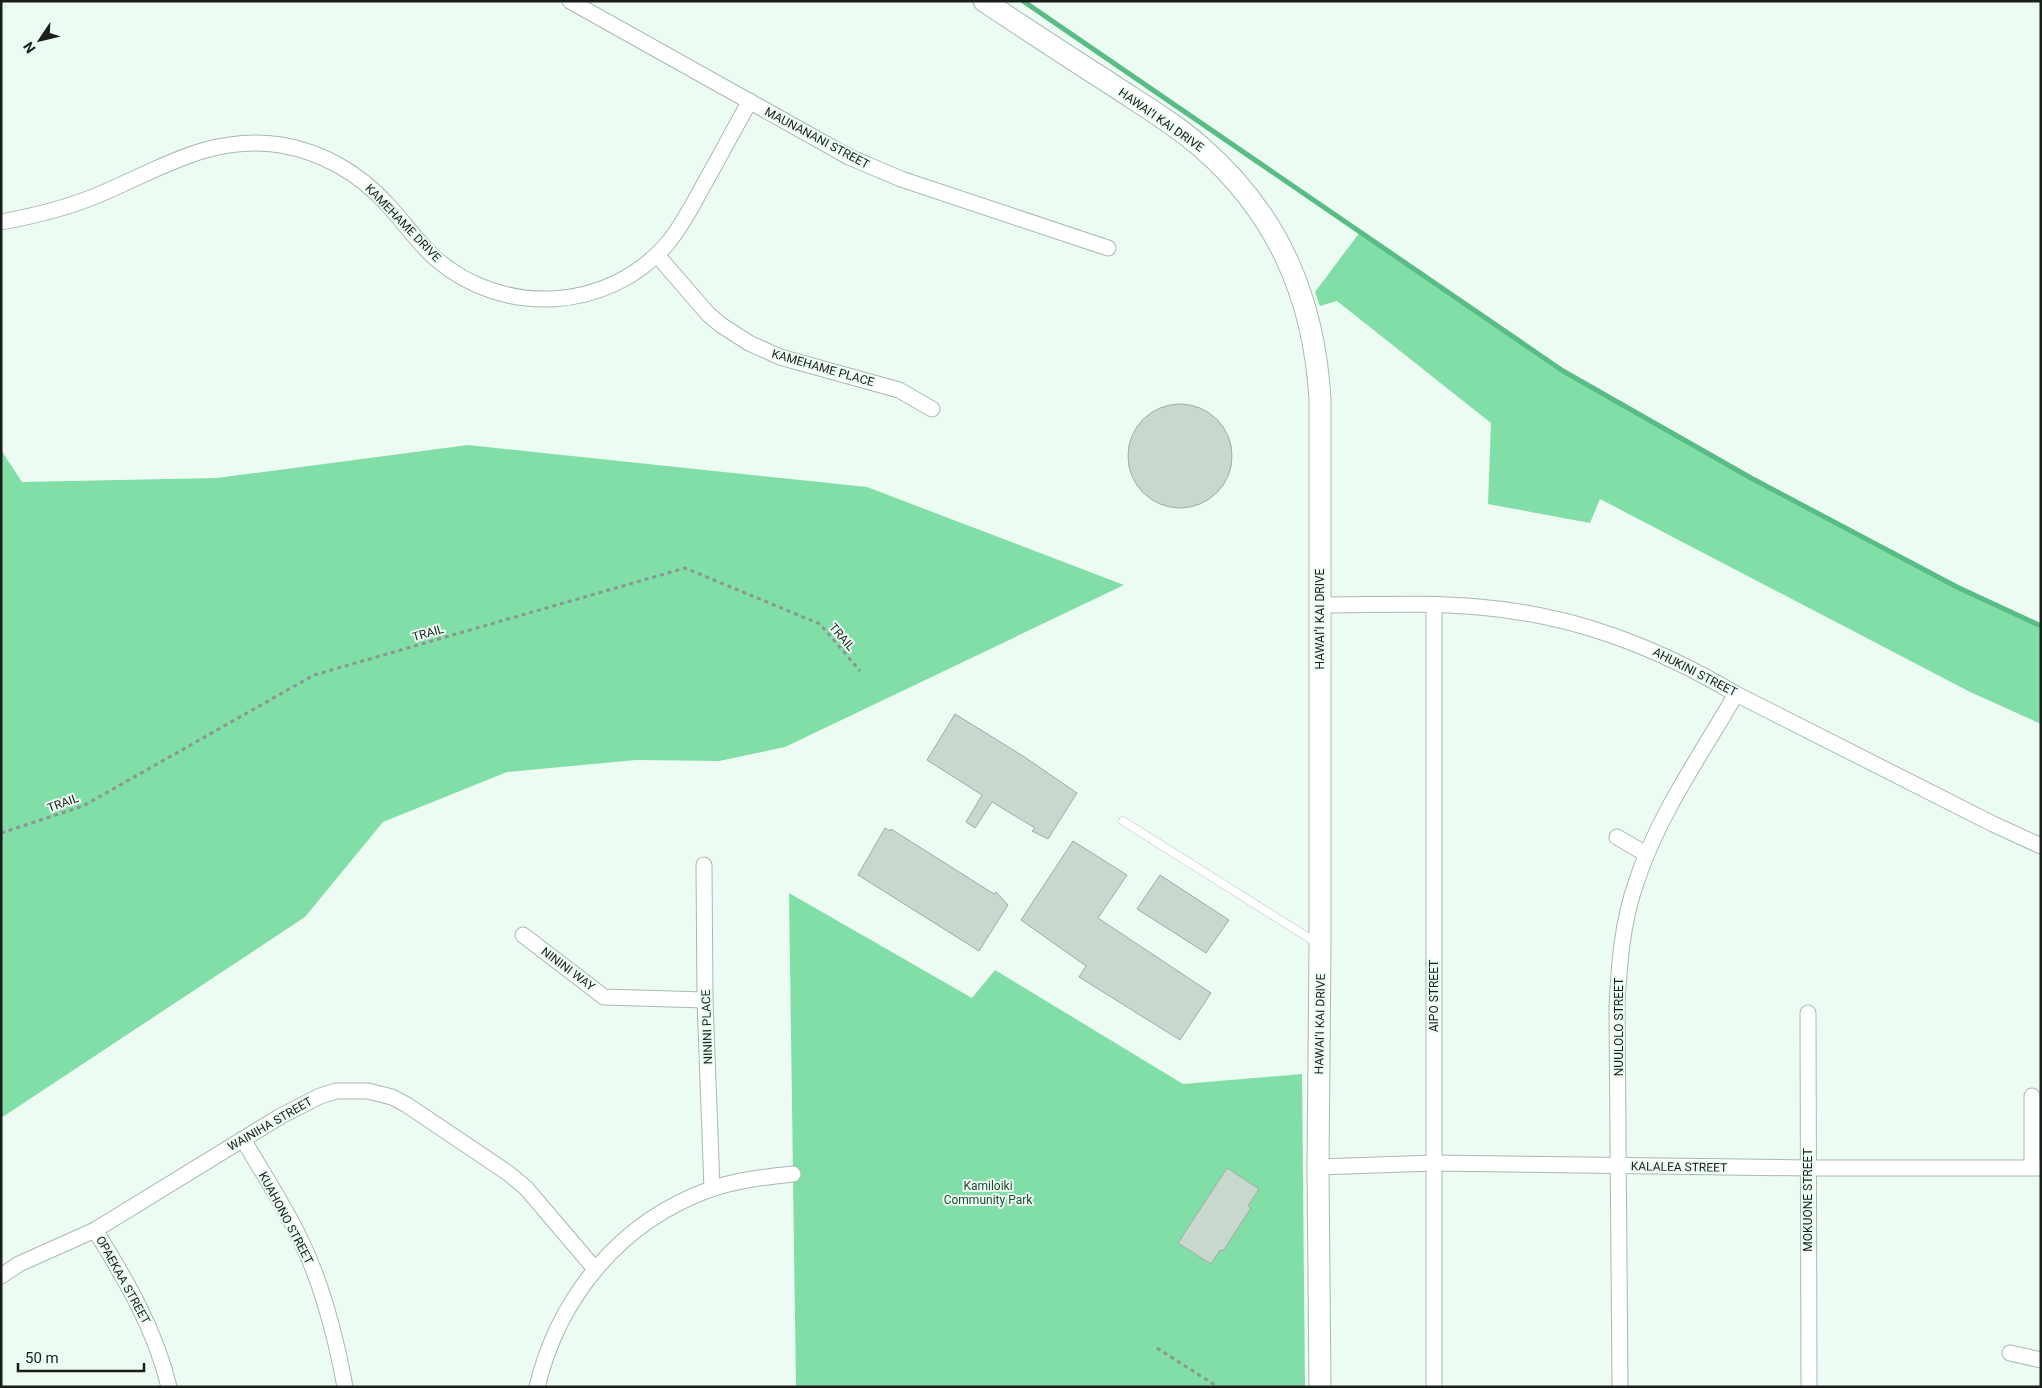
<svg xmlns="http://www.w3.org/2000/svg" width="2042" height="1388" font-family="Roboto,sans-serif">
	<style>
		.green { fill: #82dea7 }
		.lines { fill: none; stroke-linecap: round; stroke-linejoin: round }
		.stream { stroke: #58bc84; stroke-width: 5 }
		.building { fill: #c8d8cd; stroke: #9eada3 }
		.service-casing { stroke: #aab9af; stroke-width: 9 }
		.minor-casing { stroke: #aab9af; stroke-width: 17 }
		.secondary-casing { stroke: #aab9af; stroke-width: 23 }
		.path { stroke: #8b9690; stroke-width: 3; stroke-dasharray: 4 4; stroke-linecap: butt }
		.service { stroke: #fff; stroke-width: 8 }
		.minor { stroke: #fff; stroke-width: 15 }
		.secondary { stroke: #fff; stroke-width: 21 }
		.labels { text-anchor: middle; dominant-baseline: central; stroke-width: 4; stroke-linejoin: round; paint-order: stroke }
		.street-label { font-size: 12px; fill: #191e1b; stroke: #ecfcf2 }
		.park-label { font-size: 12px; fill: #1f4931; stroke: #ecfcf2 }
	</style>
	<rect width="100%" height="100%" fill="#ecfcf2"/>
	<g class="green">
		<polygon points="1360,232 1563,371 1751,478 1957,587 2041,626 2041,724 1970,692 1600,499 1590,523 1488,504 1491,423 1337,301 1320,306 1315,292"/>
		<polygon points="468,445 867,487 1124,585 785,747 719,761 636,760 507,772 383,822 305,917 1,1118 1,450 22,482 217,478"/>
		<polygon points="789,893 972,998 995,970 1183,1084 1302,1074 1305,1387 796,1387"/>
	</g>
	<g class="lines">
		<polyline class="stream" points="1023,1 1563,371 1751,478 1957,587 2041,626"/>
	</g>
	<g class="building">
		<circle cx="1180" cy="456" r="52"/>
		<polygon points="955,714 1023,756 1077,793 1048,839 1032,831 1035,828 992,802 975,828 966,822 982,795 927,760"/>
		<polygon points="885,828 890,831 891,829 994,894 996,892 1008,905 979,951 858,875"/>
		<polygon points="1073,841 1127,875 1098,918 1211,993 1180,1040 1079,977 1086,966 1021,920"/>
		<polygon points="1160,875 1229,920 1206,953 1137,909"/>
		<polygon points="1227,1168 1259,1189 1248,1206 1251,1208 1223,1251 1220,1250 1211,1264 1178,1243"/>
	</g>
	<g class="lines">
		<defs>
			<polyline id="service" points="1123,821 1317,943"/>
			<g id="minor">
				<polyline points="570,1 849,157 901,179 1108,248"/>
				<path d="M 1,222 C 34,216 67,208 98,195 C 160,169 211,134 281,145 C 322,152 359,173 387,204 C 404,222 418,243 436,259 C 503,317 608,312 667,244 C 682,226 692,206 703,186 C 719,158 734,129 750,101"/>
				<polyline points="657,255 708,314 721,325 749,343 780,357 899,390 932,409"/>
				<path d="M 1320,605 C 1373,605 1426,602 1479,607 C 1573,615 1655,646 1736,694 L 1993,824 L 2041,846"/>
				<polyline points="1434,605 1434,1387"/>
				<polyline points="1617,837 1646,854"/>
				<polyline points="704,865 705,1000 712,1189"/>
				<polyline points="523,935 604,997 705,1000"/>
				<polyline points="1808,1013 1809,1387"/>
				<polyline points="2032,1096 2032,1167"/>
				<path d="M 243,1139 C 263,1174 286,1208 303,1245 C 324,1290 336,1338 345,1387"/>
				<polyline points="1318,1167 1434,1163 1808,1168 2041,1168"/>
				<path d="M 95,1230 C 126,1280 155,1329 169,1387"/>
				<polyline points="1,1276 19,1264 95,1230 281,1116 320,1096 336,1091 368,1091 392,1097 407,1105 508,1173 526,1188 595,1269"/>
				<polyline points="2010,1353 2041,1360"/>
				<path d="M 537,1387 C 559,1296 621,1221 711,1189 C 737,1180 765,1177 793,1174"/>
				<path d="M 1620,1387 L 1617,1007 C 1619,965 1622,923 1636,883 C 1658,815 1701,755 1736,694"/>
			</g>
			<path id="secondary" d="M 984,1 C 1026,29 1069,57 1111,84 C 1141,104 1174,123 1201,147 C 1278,214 1314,298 1320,399 L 1320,946 L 1318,1167 L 1320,1387"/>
		</defs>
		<use href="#service" class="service-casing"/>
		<use href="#minor" class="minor-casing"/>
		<use href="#secondary" class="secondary-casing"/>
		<g class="path">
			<polyline points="1,833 83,806 314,675 685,568 820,624 860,671"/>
			<polyline points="1157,1348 1218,1387"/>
		</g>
		<use href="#service" class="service"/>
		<use href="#minor" class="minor"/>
		<use href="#secondary" class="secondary"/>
	</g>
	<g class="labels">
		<g class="street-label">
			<text transform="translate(1161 120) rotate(35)">HAWAI’I KAI DRIVE</text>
			<text transform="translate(817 138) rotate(28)">MAUNANANI STREET</text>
			<text transform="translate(403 223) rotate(46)">KAMEHAME DRIVE</text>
			<text transform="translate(823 368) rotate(16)">KAMEHAME PLACE</text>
			<text transform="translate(1320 619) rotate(-90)">HAWAI’I KAI DRIVE</text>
			<text transform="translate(428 633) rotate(-16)">TRAIL</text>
			<text transform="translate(842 637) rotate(49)">TRAIL</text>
			<text transform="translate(1695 672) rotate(27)">AHUKINI STREET</text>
			<text transform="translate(63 803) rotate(-20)">TRAIL</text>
			<text transform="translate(568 969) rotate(37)">NININI WAY</text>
			<text transform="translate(1434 996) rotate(-90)">AIPO STREET</text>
			<text transform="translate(1320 1024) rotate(-89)">HAWAI’I KAI DRIVE</text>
			<text transform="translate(707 1027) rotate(-92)">NININI PLACE</text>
			<text transform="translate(1619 1027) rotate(-90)">NUULOLO STREET</text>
			<text transform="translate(270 1124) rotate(-30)">WAINIHA STREET</text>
			<text transform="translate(1679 1167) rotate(1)">KALALEA STREET</text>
			<text transform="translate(1808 1200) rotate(-90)">MOKUONE STREET</text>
			<text transform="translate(286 1218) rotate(62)">KUAHONO STREET</text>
			<text transform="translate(123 1280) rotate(61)">OPAEKAA STREET</text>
		</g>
		<g class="park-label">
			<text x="988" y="1186">Kamiloiki<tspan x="988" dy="14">Community Park</tspan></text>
		</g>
	</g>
	<rect width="2042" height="1388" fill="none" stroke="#191e1b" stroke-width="5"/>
	<g transform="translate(40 40) rotate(235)" stroke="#ecfcf2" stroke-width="4" paint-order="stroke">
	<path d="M0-4L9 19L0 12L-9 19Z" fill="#191e1b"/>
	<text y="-8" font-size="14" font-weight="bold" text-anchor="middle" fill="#191e1b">N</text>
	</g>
	<path d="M18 1363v8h126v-8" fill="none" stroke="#191e1b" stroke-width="2.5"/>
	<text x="25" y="1363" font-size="15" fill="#191e1b" stroke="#ecfcf2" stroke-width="4" paint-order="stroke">50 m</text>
</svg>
